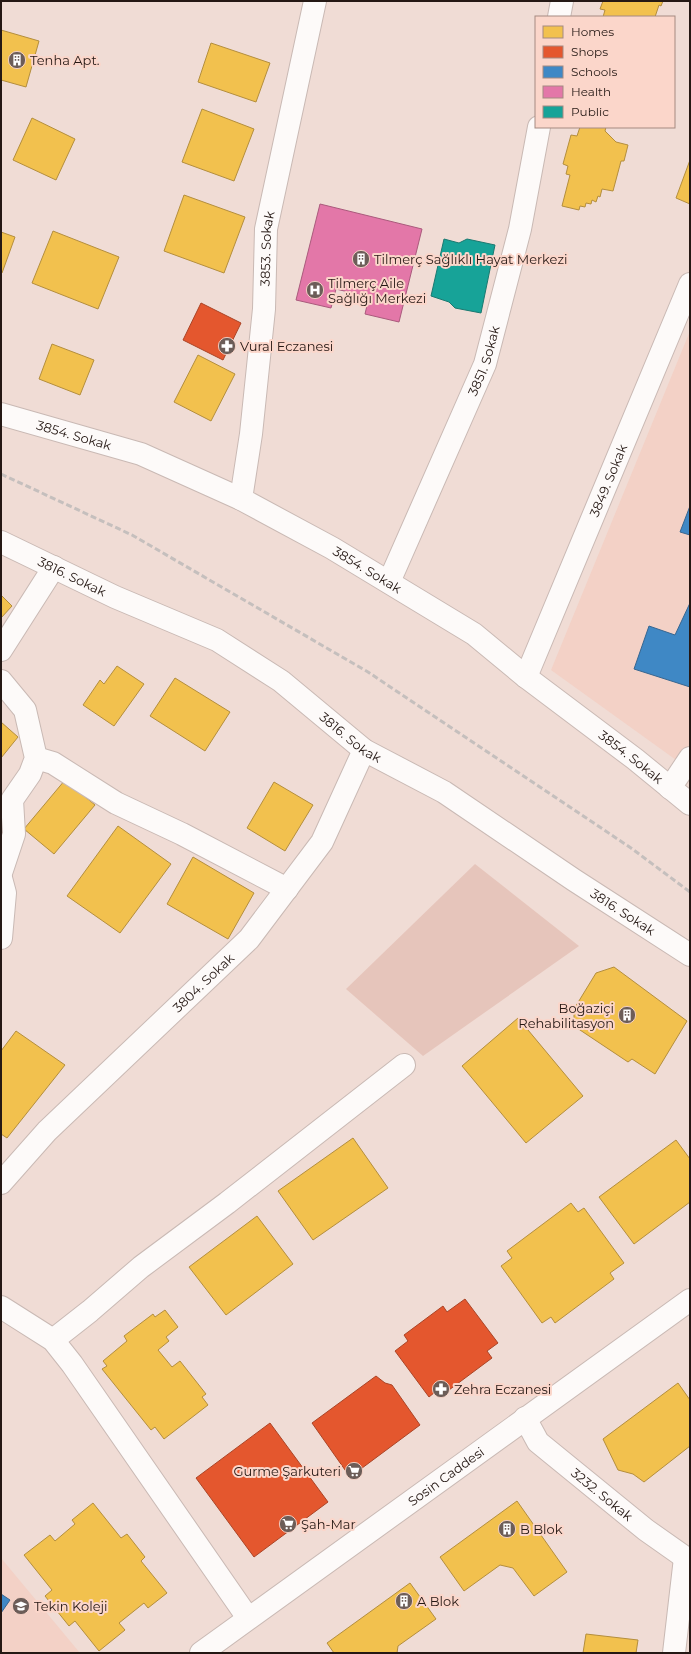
<svg xmlns="http://www.w3.org/2000/svg" width="691" height="1654" font-family="Montserrat,sans-serif">
	<style>
		.built { fill: #f3d1c6 }
		.green { fill: #e6c5bb }
		.homes { fill: #f2c14e; stroke: #b48e3d }
		.shops { fill: #e4572e; stroke: #ab4426 }
		.schools { fill: #3f88c5; stroke: #376690 }
		.health { fill: #e377a8; stroke: #aa5a7c }
		.public { fill: #17a398; stroke: #1b7970 }
		.lines { fill: none; stroke-linecap: round; stroke-linejoin: round }
		.minor-casing { stroke: #c9b9b4; stroke-width: 24 }
		.minor { stroke: #fdfaf9; stroke-width: 22 }
		.rail { stroke: #c5bfbd; stroke-width: 3; stroke-dasharray: 6 3; stroke-linecap: butt }
		.labels { text-anchor: middle; dominant-baseline: central; stroke-width: 4; stroke-linejoin: round; paint-order: stroke }
		.poi-label { font-size: 13px; fill: #251814; stroke: #fbd6ca; text-anchor: start }
		.street-label { font-size: 13px; fill: #251814; stroke: #fbd6ca }
	</style>
	<rect width="100%" height="100%" fill="#f0dcd5"/>
	<g class="built">
		<polygon points="690,331 690,770 551,670"/>
		<polygon points="1,1558 80,1653 1,1653"/>
	</g>
	<polygon class="green" points="475,864 579,946 423,1056 346,989"/>
	<g class="homes">
		<polygon points="603,1 663,1 661,6 659,5 655,17 603,17 605,10 600,9"/>
		<polygon points="1,30 39,41 26,87 1,80"/>
		<polygon points="211,43 270,63 256,102 198,82"/>
		<polygon points="202,109 254,129 234,181 182,162"/>
		<polygon points="32,118 75,139 56,180 13,160"/>
		<polygon points="580,127 606,127 605,131 616,142 628,145 624,161 621,161 613,191 602,189 600,197 598,196 596,202 592,200 591,204 586,203 585,207 580,206 579,210 562,206 570,175 566,174 568,166 563,164 571,135 577,136"/>
		<polygon points="690,160 690,204 676,198"/>
		<polygon points="184,195 245,217 224,273 164,251"/>
		<polygon points="53,231 119,257 98,309 32,283"/>
		<polygon points="1,232 15,237 2,273 1,273"/>
		<polygon points="52,344 94,360 80,395 39,379"/>
		<polygon points="198,355 235,374 211,421 174,402"/>
		<polygon points="1,595 12,606 1,618"/>
		<polygon points="117,666 144,684 114,726 83,705 100,680 104,684"/>
		<polygon points="175,678 230,712 205,751 150,716"/>
		<polygon points="1,722 18,737 1,758"/>
		<polygon points="65,780 95,805 54,854 24,829"/>
		<polygon points="274,782 313,805 285,851 247,828"/>
		<polygon points="118,826 171,864 120,933 67,896"/>
		<polygon points="193,857 254,893 228,939 167,904"/>
		<polygon points="614,967 687,1021 655,1074 632,1059 628,1062 574,1026 574,1009 596,973"/>
		<polygon points="518,1018 583,1096 526,1143 462,1066"/>
		<polygon points="16,1031 65,1065 7,1138 1,1134 1,1051"/>
		<polygon points="353,1138 388,1188 313,1240 278,1191"/>
		<polygon points="676,1140 690,1159 690,1202 634,1244 599,1197"/>
		<polygon points="571,1203 578,1212 584,1208 624,1263 610,1273 614,1279 555,1323 551,1317 542,1323 501,1266 512,1258 507,1251"/>
		<polygon points="257,1216 293,1264 226,1315 189,1267"/>
		<polygon points="165,1310 178,1327 166,1337 169,1341 158,1350 172,1367 180,1361 206,1394 202,1397 208,1405 164,1439 155,1427 151,1430 102,1369 107,1366 103,1361 127,1341 124,1336 153,1314 155,1317"/>
		<polygon points="678,1383 690,1400 690,1446 644,1482 633,1474 618,1470 603,1439"/>
		<polygon points="517,1501 567,1572 534,1596 513,1568 500,1565 464,1591 440,1557"/>
		<polygon points="93,1503 121,1538 127,1534 145,1557 141,1561 167,1593 148,1608 144,1603 119,1623 125,1630 99,1651 75,1621 69,1626 45,1596 52,1590 24,1555 50,1535 55,1541 75,1524 72,1520"/>
		<polygon points="410,1583 436,1619 398,1646 397,1653 334,1653 327,1643"/>
		<polygon points="586,1634 638,1640 636,1653 583,1653"/>
	</g>
	<g class="shops">
		<polygon points="201,303 241,323 223,360 183,340"/>
		<polygon points="465,1299 498,1343 487,1351 492,1358 449,1390 445,1384 429,1397 395,1351 408,1341 404,1335 443,1306 447,1312"/>
		<polygon points="376,1376 385,1383 392,1385 420,1425 350,1477 312,1423"/>
		<polygon points="270,1423 328,1502 254,1557 196,1478"/>
	</g>
	<g class="schools">
		<polygon points="690,506 690,535 680,532"/>
		<polygon points="690,603 690,687 634,669 649,626 675,635"/>
		<polygon points="1,1594 10,1600 1,1613"/>
	</g>
	<polygon class="health" points="320,204 422,229 399,322 365,314 369,297 336,289 331,308 296,300"/>
	<polygon class="public" points="444,239 459,243 467,239 495,245 481,313 455,308 449,302 431,296"/>
	<g class="lines">
		<defs>
			<g id="minor">
				<polyline points="559,17 562,1"/>
				<path id="s1" d="M 1,414 L 141,454 L 241,499 L 332,548 L 474,634 L 526,677 L 635,759 L 690,804"/>
				<path id="s2" d="M 241,499 L 251,434 L 264,309 L 266,229 L 315,1"/>
				<path id="s3" d="M 1,542 L 115,597 L 217,640 L 281,681 L 364,750 L 444,792 L 574,880 L 690,955"/>
				<path id="s4" d="M 389,582 L 485,364 L 520,229 L 539,127"/>
				<polyline points="1,650 54,567"/>
				<path id="s5" d="M 526,677 L 690,284"/>
				<polyline points="1,681 25,710 36,758 30,774 12,800 14,834 1,873"/>
				<polyline points="36,758 53,763 116,803 182,834 287,889"/>
				<polyline points="670,788 690,758"/>
				<polyline points="1,878 5,893 1,938"/>
				<path id="s6" d="M 1,1183 L 47,1131 L 249,939 L 322,842 L 364,750"/>
				<polyline points="1,1307 53,1340 72,1364 248,1618"/>
				<polyline points="53,1340 90,1311 141,1267 227,1203 404,1065"/>
				<path id="s7" d="M 525,1418 L 538,1442 L 646,1530 L 690,1561"/>
				<path id="s8" d="M 201,1653 L 690,1300"/>
				<polyline points="674,1653 685,1558"/>
			</g>
		</defs>
		<use href="#minor" class="minor-casing"/>
		<use href="#minor" class="minor"/>
		<polyline class="rail" points="1,474 132,535 368,672 631,848 690,892"/>
	</g>
	<defs>
		<symbol id="building-disc" viewBox="-11 -11 22 22"><circle r="9.5" fill="#6c5d58" stroke="#fbd6ca"/><path d="M-4-6H4V6H1V3H-1V6H-4ZM-2.5-4.3h1.7v1.8h-1.7ZM.8-4.3h1.7v1.8H.8ZM-2.5-1h1.7V.8h-1.7ZM.8-1h1.7V.8H.8Z" fill="#fff"/></symbol>
		<symbol id="hospital-disc" viewBox="-11 -11 22 22"><circle r="9.5" fill="#6c5d58" stroke="#fbd6ca"/><path d="M-5-5h3v3.5h4V-5h3V5h-3V1.5h-4V5h-3Z" fill="#fff"/></symbol>
		<symbol id="pharmacy-disc" viewBox="-11 -11 22 22"><circle r="9.5" fill="#6c5d58" stroke="#fbd6ca"/><path d="M-2-6h4v4h4v4h-4v4h-4v-4h-4v-4h4Z" fill="#fff"/></symbol>
		<symbol id="supermarket-disc" viewBox="-11 -11 22 22"><circle r="9.5" fill="#6c5d58" stroke="#fbd6ca"/><path d="M-6-5.5h2.5l.6 2H6L4.5 2H-2.5L-4.4-4H-6ZM-1.5 3.2a1.3 1.3 0 1 0 .1 0ZM3 3.2a1.3 1.3 0 1 0 .1 0Z" fill="#fff"/></symbol>
		<symbol id="school-disc" viewBox="-11 -11 22 22"><circle r="9.5" fill="#6c5d58" stroke="#fbd6ca"/><path d="M0-5L7-2L0 1L-7-2ZM-4 1L0 2.5L4 1V4Q0 6-4 4Z" fill="#fff"/></symbol>
	</defs>
	<g fill-rule="evenodd">
		<use href="#building-disc" x="7" y="50" width="20" height="20"/>
		<use href="#building-disc" x="351" y="249" width="20" height="20"/>
		<use href="#hospital-disc" x="305" y="280" width="20" height="20"/>
		<use href="#pharmacy-disc" x="217" y="336" width="20" height="20"/>
		<use href="#building-disc" x="617" y="1005" width="20" height="20"/>
		<use href="#pharmacy-disc" x="431" y="1379" width="20" height="20"/>
		<use href="#supermarket-disc" x="344" y="1461" width="20" height="20"/>
		<use href="#supermarket-disc" x="278" y="1514" width="20" height="20"/>
		<use href="#building-disc" x="497" y="1519" width="20" height="20"/>
		<use href="#building-disc" x="394" y="1591" width="20" height="20"/>
		<use href="#school-disc" x="11" y="1596" width="20" height="20"/>
	</g>
	<g class="labels">
		<g class="poi-label">
			<text x="30" y="60">Tenha Apt.</text>
			<text x="374" y="259">Tilmerç Sağlıklı Hayat Merkezi</text>
			<text x="328" y="283">Tilmerç Aile<tspan x="328" dy="15">Sağlığı Merkezi</tspan></text>
			<text x="240" y="346">Vural Eczanesi</text>
			<text x="614" y="1008" text-anchor="end">Boğaziçi<tspan x="614" dy="15">Rehabilitasyon</tspan></text>
			<text x="454" y="1389">Zehra Eczanesi</text>
			<text x="341" y="1471" text-anchor="end">Gurme Şarkuteri</text>
			<text x="301" y="1524">Şah-Mar</text>
			<text x="520" y="1529">B Blok</text>
			<text x="417" y="1601">A Blok</text>
			<text x="34" y="1606">Tekin Koleji</text>
		</g>
		<g class="street-label">
			<text stroke="none"><textPath href="#s2" startOffset="252">3853. Sokak</textPath></text>
			<text stroke="none"><textPath href="#s4" startOffset="241">3851. Sokak</textPath></text>
			<text stroke="none"><textPath href="#s1" startOffset="76">3854. Sokak</textPath></text>
			<text stroke="none"><textPath href="#s5" startOffset="213">3849. Sokak</textPath></text>
			<text stroke="none"><textPath href="#s1" startOffset="400">3854. Sokak</textPath></text>
			<text stroke="none"><textPath href="#s3" startOffset="79">3816. Sokak</textPath></text>
			<text stroke="none"><textPath href="#s3" startOffset="403">3816. Sokak</textPath></text>
			<text stroke="none"><textPath href="#s1" startOffset="724">3854. Sokak</textPath></text>
			<text stroke="none"><textPath href="#s3" startOffset="727">3816. Sokak</textPath></text>
			<text stroke="none"><textPath href="#s6" startOffset="285">3804. Sokak</textPath></text>
			<text stroke="none"><textPath href="#s8" startOffset="302">Sosin Caddesi</textPath></text>
			<text stroke="none"><textPath href="#s7" startOffset="110">3232. Sokak</textPath></text>
		</g>
	</g>
	<rect width="691" height="1654" fill="none" stroke="#251814" stroke-width="4"/>
	<rect x="535" y="16" width="140" height="112" fill="#fbd6ca" stroke="#a58a81"/>
	<rect x="543" y="26" width="20" height="12" fill="#f2c14e" stroke="#a58a81"/>
	<text x="571" y="36" font-size="12" fill="#251814">Homes</text>
	<rect x="543" y="46" width="20" height="12" fill="#e4572e" stroke="#a58a81"/>
	<text x="571" y="56" font-size="12" fill="#251814">Shops</text>
	<rect x="543" y="66" width="20" height="12" fill="#3f88c5" stroke="#a58a81"/>
	<text x="571" y="76" font-size="12" fill="#251814">Schools</text>
	<rect x="543" y="86" width="20" height="12" fill="#e377a8" stroke="#a58a81"/>
	<text x="571" y="96" font-size="12" fill="#251814">Health</text>
	<rect x="543" y="106" width="20" height="12" fill="#17a398" stroke="#a58a81"/>
	<text x="571" y="116" font-size="12" fill="#251814">Public</text>
</svg>
